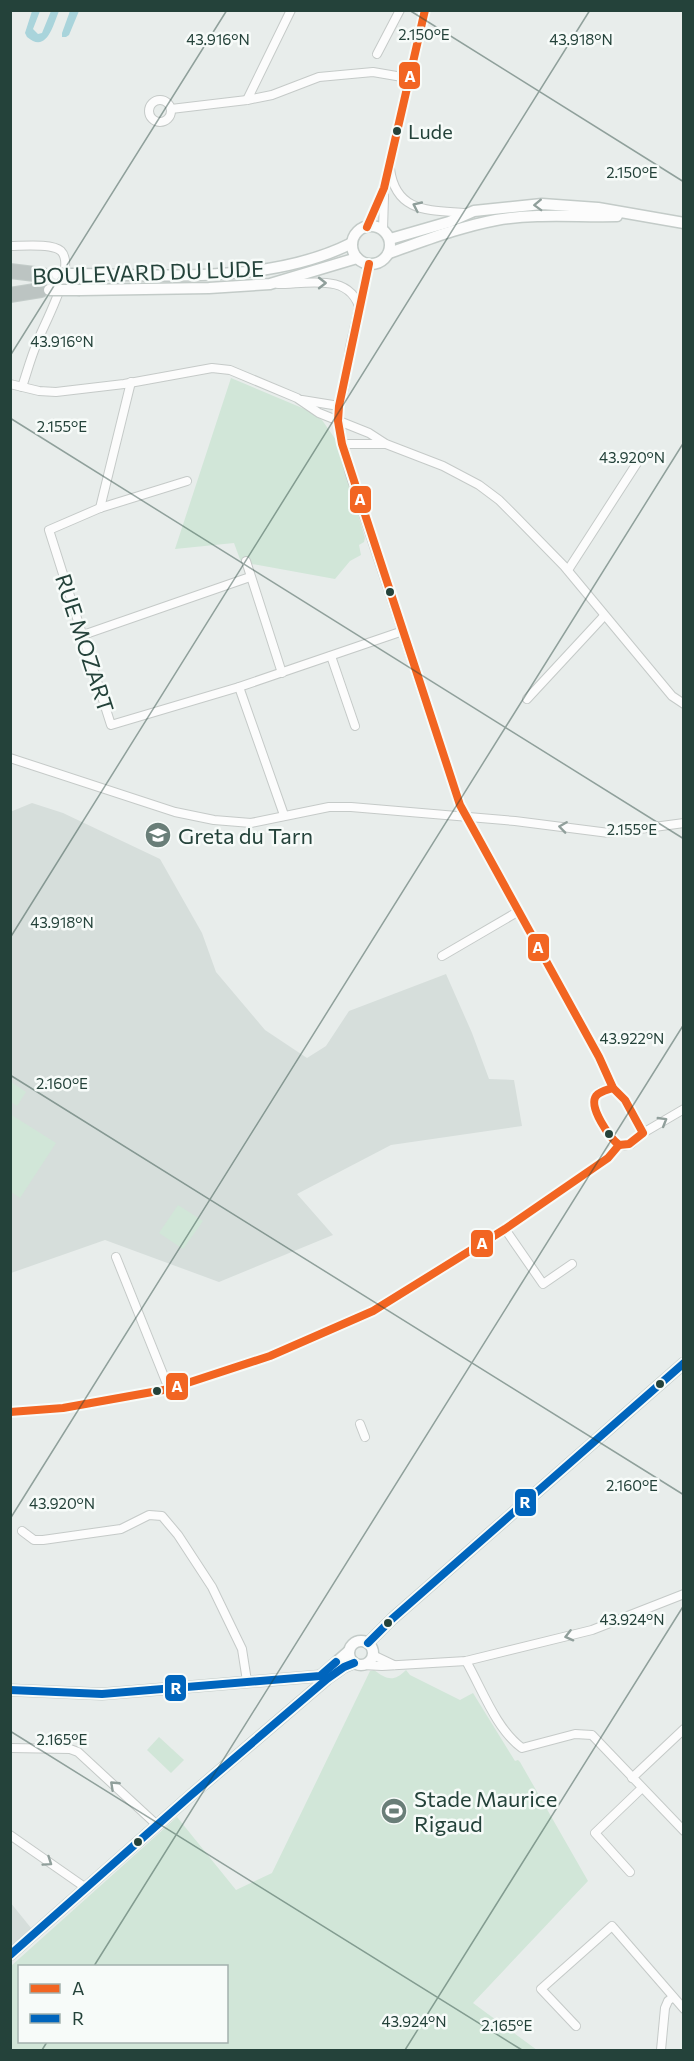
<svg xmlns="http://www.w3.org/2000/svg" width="694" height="2061" font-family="Commissioner,sans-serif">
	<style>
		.built { fill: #d6dedb }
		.green { fill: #d1e6d8; fill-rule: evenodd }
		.water { fill: #a9d4db }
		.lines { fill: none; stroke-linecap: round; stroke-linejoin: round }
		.street-casing { stroke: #c5cac8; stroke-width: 10 }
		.secondary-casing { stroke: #c3cbc8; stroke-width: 13 }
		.highway-casing { stroke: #c3ccc9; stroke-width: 16 }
		.street { stroke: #fcfcfc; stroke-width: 8 }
		.secondary { stroke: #fcfcfc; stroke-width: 10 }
		.highway { stroke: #bcc4c2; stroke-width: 14 }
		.secondary-bridge-casing { stroke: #c3cbc8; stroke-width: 13; stroke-linecap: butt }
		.secondary-bridge { stroke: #fcfcfc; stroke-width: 10 }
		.bus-1-casing { stroke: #f7fbf9; stroke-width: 12 }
		.bus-2-casing { stroke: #f7fbf9; stroke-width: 12 }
		.bus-1 { stroke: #f26522; stroke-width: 8 }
		.bus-2 { stroke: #0065bd; stroke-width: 8 }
		.oneway { stroke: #909f9b }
		.ticks { fill: none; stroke: #24423a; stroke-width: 1.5; stroke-opacity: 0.45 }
		.bus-dot { fill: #24423a; stroke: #f7fbf9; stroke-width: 2 }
		.labels { text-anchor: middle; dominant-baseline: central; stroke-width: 5; stroke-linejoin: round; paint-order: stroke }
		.bus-label { font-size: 20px; fill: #24423a; stroke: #f7fbf9; text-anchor: start }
		.street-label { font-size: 22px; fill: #24423a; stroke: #f7fbf9 }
		.poi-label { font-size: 22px; fill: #24423a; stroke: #f7fbf9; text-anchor: start }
		.ticks-label { font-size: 15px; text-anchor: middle; fill: #24423a; stroke: #f7fbf9; stroke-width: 5; stroke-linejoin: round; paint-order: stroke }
		.line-badge { stroke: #f7fbf9; stroke-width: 2 }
		.badge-label { font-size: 16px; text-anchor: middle; font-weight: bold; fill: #fff }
	</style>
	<rect width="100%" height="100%" fill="#e8edeb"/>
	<g class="built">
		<polygon points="32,803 63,813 160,859 202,933 216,972 265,1030 307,1058 326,1046 349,1011 446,974 472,1033 489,1079 514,1080 522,1126 391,1145 297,1194 333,1235 219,1282 105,1240 11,1273 10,812"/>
		<polygon points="10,1902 31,1928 11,1949 10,1949"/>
	</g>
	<g class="green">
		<polygon points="231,378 307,410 322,420 336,440 365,538 364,542 359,545 361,555 350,561 335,579 241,562 234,543 175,549"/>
		<polygon points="11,1082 26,1092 17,1106 11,1102"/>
		<polygon points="10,1114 56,1143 20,1198 11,1192"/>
		<polygon points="178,1205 203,1221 183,1249 159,1233"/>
		<path d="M 374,1670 C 387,1680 394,1682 406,1670 L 410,1675 L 460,1700 L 473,1693 L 515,1761 L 518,1760 L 520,1762 L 588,1881 L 473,2003 L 537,2050 L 11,2050 L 11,1966 L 177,1817 L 236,1890 L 272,1873 L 370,1671 ZM 20,1966 L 226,1966 L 226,2042 L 20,2042 Z"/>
		<polygon points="159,1737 184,1760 171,1773 147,1750"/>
	</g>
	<g class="water">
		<path d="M 32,11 L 40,11 L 33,29 L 38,34 L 42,33 L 51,11 L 59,11 C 53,25 47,54 27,37 L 25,33 Z"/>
		<polygon points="70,11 79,11 69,35 66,37 62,37 62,33"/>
	</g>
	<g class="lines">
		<defs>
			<g id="street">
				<polyline points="377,54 400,10"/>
				<polyline points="247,100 291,10"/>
				<circle cx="160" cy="111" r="11"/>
				<polyline points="171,109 247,100 272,95 319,77 373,72 408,78"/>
				<path d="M 390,169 C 396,214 431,210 466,213"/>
				<polyline points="367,227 375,212 384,188 425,10"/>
				<polyline points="383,230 384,196"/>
				<path d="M 10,246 C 23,246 52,243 61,251 C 77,267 43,325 37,343 C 31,357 27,372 22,387"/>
				<polyline points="369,264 350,347 344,388 339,406 338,421 342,444 350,474 460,805 599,1057 613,1088 625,1100 643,1133"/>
				<path d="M 278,284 C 307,284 351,272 360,310"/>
				<polyline points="10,384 39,391 56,392 124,384 212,368 230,370 297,398 319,413 369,433 386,444 443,466 479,485 499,500 518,519 564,566 672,696 684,704"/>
				<polyline points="302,400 339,406"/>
				<polyline points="342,444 385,444"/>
				<polyline points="187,481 100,508 49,530 111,725 239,687 403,631"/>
				<polyline points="100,508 131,382"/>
				<polyline points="246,561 282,673"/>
				<polyline points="568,570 637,463"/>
				<polyline points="83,635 250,577"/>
				<polyline points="331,656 355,726"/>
				<polyline points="239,687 284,815"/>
				<polyline points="527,699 604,616"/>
				<polyline points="10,758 175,812 214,820 251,823 329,807 351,807 515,821 609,833 684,823"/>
				<polyline points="442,956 519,911"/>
				<path d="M 613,1088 C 575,1093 603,1124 615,1142 L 619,1145"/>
				<polyline points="619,1145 624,1146 631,1144 643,1133 684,1109"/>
				<polyline points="505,1229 543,1284 572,1264"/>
				<polyline points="116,1257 169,1389"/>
				<polyline points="10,1412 63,1408 169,1389 270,1356 373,1311 505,1229 608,1158 619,1145"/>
				<polyline points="360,1424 365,1437"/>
				<polyline points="22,1531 34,1540 43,1540 121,1529 149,1515 162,1516 178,1535 212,1587 242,1649 247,1681"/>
				<polyline points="373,1655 394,1665"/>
				<path d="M 466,1661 C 482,1689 496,1729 522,1748 L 575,1734 L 592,1735 L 684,1831"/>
				<polyline points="363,1665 382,1666 466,1661 592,1630 684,1594"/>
				<polyline points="10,1748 70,1749 78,1752 157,1825"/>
				<polyline points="632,1778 684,1729"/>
				<polyline points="10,1835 86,1888"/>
				<polyline points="630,1872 595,1833 642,1788"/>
				<polyline points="576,2026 541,1989 612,1926 684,2009"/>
				<polyline points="661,2050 665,2008 668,2001 673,1997"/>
			</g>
			<g id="secondary">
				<circle cx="371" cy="245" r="19"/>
				<polyline points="390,239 449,222 474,211 542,204 598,208 684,223"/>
				<path d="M 389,253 C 424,241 459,227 496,220 C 536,213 576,217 617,216"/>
				<path d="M 78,274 C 167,275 271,284 352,243"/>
				<polyline points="80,290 209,288 270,284 357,258"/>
				<circle cx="361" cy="1653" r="12"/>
				<polyline points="368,1643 392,1619 684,1363"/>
				<polyline points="317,1679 349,1651"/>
				<polyline points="10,1690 102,1694 320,1676"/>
				<polyline points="10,1955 190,1796 327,1679 344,1667 354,1663"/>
			</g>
			<g id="highway">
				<polyline points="10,271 43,275"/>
				<polyline points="10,295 41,290"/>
			</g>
		</defs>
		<use href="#street" class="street-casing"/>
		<use href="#secondary" class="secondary-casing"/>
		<use href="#highway" class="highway-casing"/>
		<use href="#street" class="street"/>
		<use href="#secondary" class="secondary"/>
		<use href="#highway" class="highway"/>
		<defs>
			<g id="secondary-bridge">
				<polyline points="57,274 78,274"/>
				<polyline points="49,290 80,290"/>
			</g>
		</defs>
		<use href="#secondary-bridge" class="secondary-bridge-casing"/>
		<use href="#secondary-bridge" class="secondary-bridge"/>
		<defs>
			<g id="bus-1">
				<polyline points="367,227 384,188 425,10"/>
				<polyline points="369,264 339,406 338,421 342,444 460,805 599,1057 613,1088 625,1100 643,1133 629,1144 619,1145"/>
				<path d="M 613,1088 C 607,1090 600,1091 596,1096 C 588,1107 610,1138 619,1145"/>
				<polyline points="10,1412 63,1408 169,1389 270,1356 373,1311 505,1229 608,1158 619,1145"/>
			</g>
			<g id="bus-2">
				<polyline points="368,1643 392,1619 684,1363"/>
				<polyline points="10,1690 102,1694 320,1676 336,1662"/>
				<polyline points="10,1955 190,1796 327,1679 344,1667 354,1663"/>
			</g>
		</defs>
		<use href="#bus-1" class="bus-1-casing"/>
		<use href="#bus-2" class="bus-2-casing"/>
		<use href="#bus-1" class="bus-1"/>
		<use href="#bus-2" class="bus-2"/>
	</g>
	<defs><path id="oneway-chevron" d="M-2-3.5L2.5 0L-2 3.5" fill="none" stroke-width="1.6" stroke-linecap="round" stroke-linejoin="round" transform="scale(1.5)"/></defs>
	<g class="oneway">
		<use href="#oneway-chevron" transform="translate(538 205) rotate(178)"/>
		<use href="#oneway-chevron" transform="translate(417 206) rotate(-155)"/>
		<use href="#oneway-chevron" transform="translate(322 283)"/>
		<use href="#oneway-chevron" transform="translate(563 827) rotate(-172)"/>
		<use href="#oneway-chevron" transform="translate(663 1121) rotate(-31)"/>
		<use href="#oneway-chevron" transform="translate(569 1636) rotate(166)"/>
		<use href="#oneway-chevron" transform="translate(114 1785) rotate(-137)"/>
		<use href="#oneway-chevron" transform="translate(48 1862) rotate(34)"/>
	</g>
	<path class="ticks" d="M 409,10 L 684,182M 10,356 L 227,10M 10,418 L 684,839M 10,938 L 590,10M 10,1075 L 684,1495M 10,1519 L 684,442M 10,1731 L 522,2050M 94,1966 L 684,1024M 42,2050 L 47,2042M 405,2050 L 684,1605"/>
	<defs>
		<symbol id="university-disc" viewBox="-11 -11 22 22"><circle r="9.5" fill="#697e78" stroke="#f7fbf9"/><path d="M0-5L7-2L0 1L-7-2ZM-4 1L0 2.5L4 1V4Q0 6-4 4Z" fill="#fff"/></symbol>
		<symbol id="stadium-disc" viewBox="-11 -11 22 22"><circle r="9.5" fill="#697e78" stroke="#f7fbf9"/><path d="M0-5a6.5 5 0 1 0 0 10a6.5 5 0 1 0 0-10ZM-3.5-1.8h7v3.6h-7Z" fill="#fff"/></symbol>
	</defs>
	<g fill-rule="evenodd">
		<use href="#university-disc" x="143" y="820" width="30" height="30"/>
		<use href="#stadium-disc" x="379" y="1796" width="30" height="30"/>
	</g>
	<g class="bus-dot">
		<circle cx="397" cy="131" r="5"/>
		<circle cx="390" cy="592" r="5"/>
		<circle cx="609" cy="1134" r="5"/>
		<circle cx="660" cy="1384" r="5"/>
		<circle cx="157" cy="1391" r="5"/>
		<circle cx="388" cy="1623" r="5"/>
		<circle cx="138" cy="1842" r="5"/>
	</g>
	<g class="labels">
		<g class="bus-label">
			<text x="408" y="131">Lude</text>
		</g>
		<g class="street-label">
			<text transform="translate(148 272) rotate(-2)">BOULEVARD DU LUDE</text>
			<text transform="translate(85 643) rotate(72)">RUE MOZART</text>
		</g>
		<g class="poi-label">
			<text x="178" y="835">Greta du Tarn</text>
			<text x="414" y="1798">Stade Maurice<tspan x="414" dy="25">Rigaud</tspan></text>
		</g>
	</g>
	<g class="ticks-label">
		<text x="424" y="40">2.150°E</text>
		<text x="218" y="45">43.916°N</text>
		<text x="581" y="45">43.918°N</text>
		<text x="632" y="178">2.150°E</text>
		<text x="62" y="347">43.916°N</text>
		<text x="62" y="432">2.155°E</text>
		<text x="632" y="463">43.920°N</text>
		<text x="632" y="835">2.155°E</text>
		<text x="62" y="928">43.918°N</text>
		<text x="632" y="1044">43.922°N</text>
		<text x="62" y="1089">2.160°E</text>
		<text x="632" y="1491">2.160°E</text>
		<text x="62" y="1509">43.920°N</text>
		<text x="632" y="1625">43.924°N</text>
		<text x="62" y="1745">2.165°E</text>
		<text x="414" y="2027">43.924°N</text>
		<text x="507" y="2031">2.165°E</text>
	</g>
	<g class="line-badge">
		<rect x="398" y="61" width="23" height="29" rx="6" fill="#f26522"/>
		<rect x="349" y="485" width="23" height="29" rx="6" fill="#f26522"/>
		<rect x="527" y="933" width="23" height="29" rx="6" fill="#f26522"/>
		<rect x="470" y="1229" width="24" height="29" rx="6" fill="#f26522"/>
		<rect x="165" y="1372" width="24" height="29" rx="6" fill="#f26522"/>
		<rect x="514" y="1488" width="23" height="29" rx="6" fill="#0065bd"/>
		<rect x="164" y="1674" width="23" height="28" rx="6" fill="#0065bd"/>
	</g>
	<g class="badge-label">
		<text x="410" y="82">A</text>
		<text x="360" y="505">A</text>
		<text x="538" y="953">A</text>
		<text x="482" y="1249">A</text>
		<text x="177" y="1392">A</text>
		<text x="525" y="1508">R</text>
		<text x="176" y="1694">R</text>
	</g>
	<rect width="694" height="2061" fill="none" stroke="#24423a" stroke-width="24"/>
	<rect x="18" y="1965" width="210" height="78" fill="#f7fbf9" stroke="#a3b1ad" stroke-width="1.5"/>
	<rect x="30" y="1984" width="30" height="9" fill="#f26522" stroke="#a3b1ad" stroke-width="1.5"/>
	<text x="72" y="1995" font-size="18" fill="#24423a">A</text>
	<rect x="30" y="2014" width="30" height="9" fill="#0065bd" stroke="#a3b1ad" stroke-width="1.5"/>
	<text x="72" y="2025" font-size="18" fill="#24423a">R</text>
</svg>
